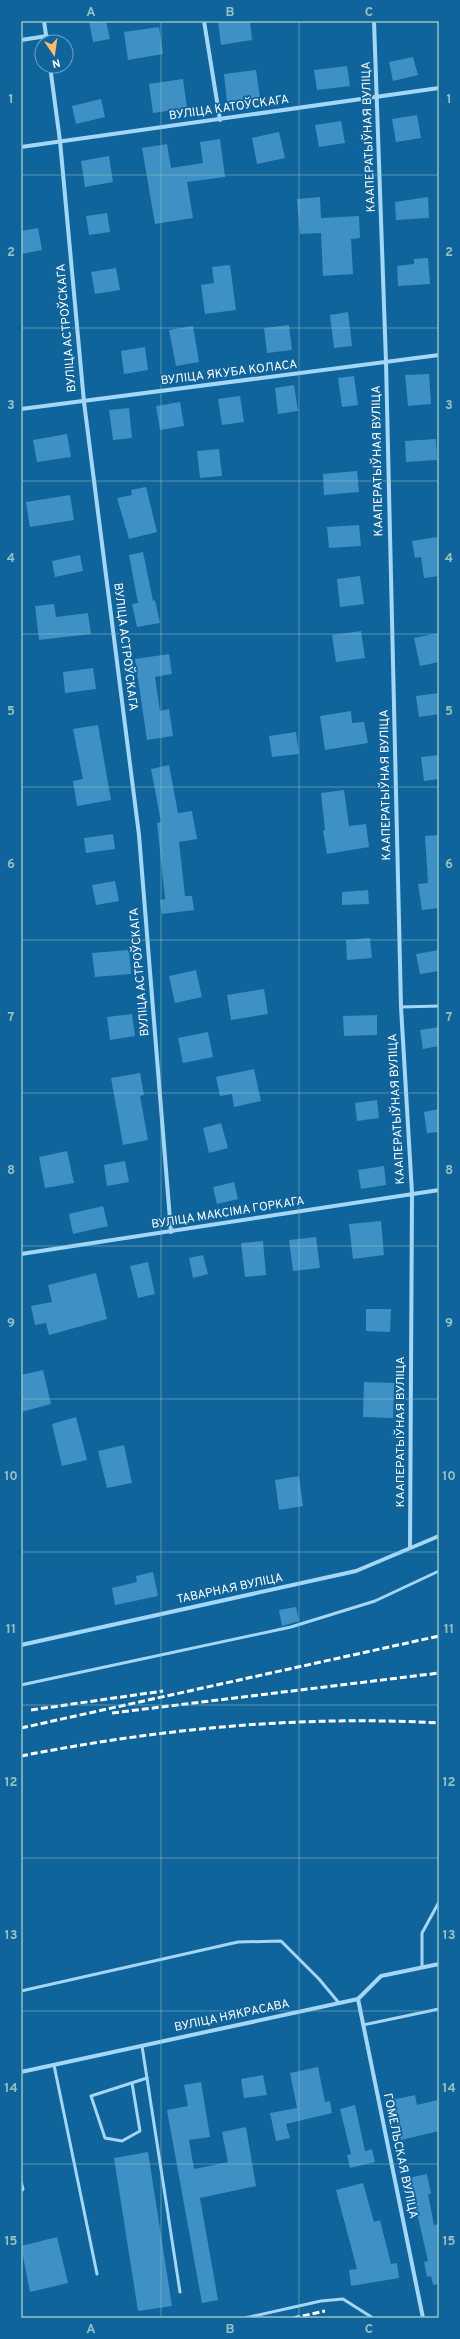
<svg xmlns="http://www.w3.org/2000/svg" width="460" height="2339" font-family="Overpass,sans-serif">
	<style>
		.building { fill: #3e90c5 }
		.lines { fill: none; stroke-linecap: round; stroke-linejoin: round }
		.lane { stroke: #a4d6f5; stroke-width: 3 }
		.street { stroke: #a4d6f5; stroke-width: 4 }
		.rail { stroke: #fff; stroke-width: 3; stroke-dasharray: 7 3; stroke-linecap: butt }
		.grid { fill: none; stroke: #93c1be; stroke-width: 1; stroke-opacity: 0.55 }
		.labels { text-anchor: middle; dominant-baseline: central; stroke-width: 3.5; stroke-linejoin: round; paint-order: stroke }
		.street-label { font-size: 12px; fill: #fff; stroke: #10649c }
		.neatline { fill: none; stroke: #93c1be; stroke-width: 1.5 }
		.grid-label { font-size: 13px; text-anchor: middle; font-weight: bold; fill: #93c1be }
	</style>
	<rect width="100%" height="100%" fill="#10649c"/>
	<g class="building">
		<polygon points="89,21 106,21 110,39 93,42"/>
		<polygon points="218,21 250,21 252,40 221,45"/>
		<polygon points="159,27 163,54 128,60 124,32"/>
		<polygon points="413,57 418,75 393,81 389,62"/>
		<polygon points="347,66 350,86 317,90 314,70"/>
		<polygon points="256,70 260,98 227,102 224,74"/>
		<polygon points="183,79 187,108 153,113 149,84"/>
		<polygon points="101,99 105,117 76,124 72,106"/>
		<polygon points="417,115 421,138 396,142 392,119"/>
		<polygon points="341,121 345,143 319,147 315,125"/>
		<polygon points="279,132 285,158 257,164 252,138"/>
		<polygon points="220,139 225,177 187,182 193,218 155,224 142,148 167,144 171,168 203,163 200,142"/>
		<polygon points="109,156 113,182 85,187 81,161"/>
		<polygon points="320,197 321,218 359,216 360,238 351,239 353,274 323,276 321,233 300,234 297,199"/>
		<polygon points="428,197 429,218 396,220 395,202"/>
		<polygon points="107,213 110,232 89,235 86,216"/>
		<polygon points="38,228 42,250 21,254 21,231"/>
		<polygon points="428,258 430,284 398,286 397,266 414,264 414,259"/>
		<polygon points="230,265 236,310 205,314 201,285 214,283 212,267"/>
		<polygon points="116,268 120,290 95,294 91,272"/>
		<polygon points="348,312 352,346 334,348 330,315"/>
		<polygon points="289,325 292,350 267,353 264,328"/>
		<polygon points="193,326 199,362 176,366 169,330"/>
		<polygon points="145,347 148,370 124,374 121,351"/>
		<polygon points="429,374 431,404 408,406 405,375"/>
		<polygon points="354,376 358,405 342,407 338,378"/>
		<polygon points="294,385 298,411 278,414 275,388"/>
		<polygon points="240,396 244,422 222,425 218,399"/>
		<polygon points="180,402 184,426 160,430 156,406"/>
		<polygon points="129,408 132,438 113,440 109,410"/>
		<polygon points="67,434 71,457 37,462 33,440"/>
		<polygon points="436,439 437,460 406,462 405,441"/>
		<polygon points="219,449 222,476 200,478 197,451"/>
		<polygon points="357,471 359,492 324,495 323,474"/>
		<polygon points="146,487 157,532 129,539 117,498 132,495 131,490"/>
		<polygon points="70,495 74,520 30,527 26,502"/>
		<polygon points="359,525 361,546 329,548 327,527"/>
		<polygon points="437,537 439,576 424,578 421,557 415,558 412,541"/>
		<polygon points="143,552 153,601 155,600 160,623 137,627 132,604 138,603 129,555"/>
		<polygon points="80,555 83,571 55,577 52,561"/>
		<polygon points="360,576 364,604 340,607 337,579"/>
		<polygon points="54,604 56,617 88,613 91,634 39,640 35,606"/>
		<polygon points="361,631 365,658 336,662 332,635"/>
		<polygon points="439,633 439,662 420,666 414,638"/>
		<polygon points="169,654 172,674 155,677 160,711 169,709 173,736 147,740 135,659"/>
		<polygon points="93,668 96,689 65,693 63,672"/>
		<polygon points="439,693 439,714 419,717 416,696"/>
		<polygon points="351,711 352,723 364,722 368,743 325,750 320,716"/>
		<polygon points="98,725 111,800 77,806 73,781 83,779 73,729"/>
		<polygon points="296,732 299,754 272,757 269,736"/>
		<polygon points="439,755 439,779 424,781 421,757"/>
		<polygon points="169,765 178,813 192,811 197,839 179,842 185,896 192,896 194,910 162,914 160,900 165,899 157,823 161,822 151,769"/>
		<polygon points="344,790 349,826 366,824 369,847 327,854 323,831 325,830 321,793"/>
		<polygon points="113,834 115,849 86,853 84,838"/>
		<polygon points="439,835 439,908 422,910 418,884 428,883 425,836"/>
		<polygon points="115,881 119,901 96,905 92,885"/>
		<polygon points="368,890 369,904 342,905 342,892"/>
		<polygon points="370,938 372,958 347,960 346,940"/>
		<polygon points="129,950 131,974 95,977 92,953"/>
		<polygon points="439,950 439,971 420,974 416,954"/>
		<polygon points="196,970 202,997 175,1003 169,976"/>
		<polygon points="264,989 268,1014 231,1020 227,995"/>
		<polygon points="132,1014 135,1036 110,1040 107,1017"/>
		<polygon points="377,1015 377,1035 344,1036 343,1016"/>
		<polygon points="439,1027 439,1046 423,1049 420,1030"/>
		<polygon points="208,1032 213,1057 183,1063 178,1038"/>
		<polygon points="254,1069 261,1101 234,1107 232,1094 220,1096 216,1077"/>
		<polygon points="140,1073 144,1095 140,1096 148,1140 123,1145 111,1078"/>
		<polygon points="377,1100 379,1118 357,1121 355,1103"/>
		<polygon points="439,1109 439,1132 427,1133 424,1112"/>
		<polygon points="221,1123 228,1148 209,1153 203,1128"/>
		<polygon points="67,1151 74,1183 45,1188 39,1157"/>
		<polygon points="125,1161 129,1182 107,1186 104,1165"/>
		<polygon points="384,1166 386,1185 361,1189 358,1170"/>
		<polygon points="234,1182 238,1199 217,1204 213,1187"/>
		<polygon points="103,1206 108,1226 73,1234 69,1214"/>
		<polygon points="381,1221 384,1255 353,1259 349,1224"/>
		<polygon points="316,1237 320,1268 293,1271 289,1240"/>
		<polygon points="263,1241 266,1275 245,1277 241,1243"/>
		<polygon points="203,1255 208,1274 193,1278 189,1258"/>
		<polygon points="148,1262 155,1294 138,1298 130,1266"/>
		<polygon points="96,1273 107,1319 49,1335 46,1323 35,1325 31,1306 52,1302 48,1285"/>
		<polygon points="366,1309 391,1309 390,1332 366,1331"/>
		<polygon points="43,1370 51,1404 21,1412 21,1375"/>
		<polygon points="364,1382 394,1383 393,1418 363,1417"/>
		<polygon points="76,1417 87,1460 62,1466 52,1424"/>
		<polygon points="124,1445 132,1483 107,1488 98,1451"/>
		<polygon points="299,1476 303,1506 279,1510 275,1480"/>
		<polygon points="153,1572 158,1596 115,1605 112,1588 137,1582 136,1576"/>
		<polygon points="296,1607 299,1621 282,1626 279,1610"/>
		<polygon points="318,2067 325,2102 330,2101 332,2113 286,2124 290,2138 276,2141 270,2113 297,2108 290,2073"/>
		<polygon points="263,2075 267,2095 244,2098 241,2079"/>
		<polygon points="201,2082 210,2137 189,2140 194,2169 228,2162 222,2132 246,2127 256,2186 200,2198 218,2300 202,2303 167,2110 188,2106 184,2085"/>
		<polygon points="415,2095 417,2105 437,2100 439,2131 401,2140 392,2100"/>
		<polygon points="355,2105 365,2151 372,2149 375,2162 350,2168 347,2155 351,2154 340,2109"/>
		<polygon points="148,2152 172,2306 138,2311 114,2158"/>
		<polygon points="427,2174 431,2194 428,2194 434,2225 439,2224 439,2284 433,2285 431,2276 427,2277 424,2262 428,2261 409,2178"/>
		<polygon points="363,2183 374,2222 380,2220 391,2264 397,2263 399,2278 351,2286 349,2270 357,2269 336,2190"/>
		<polygon points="57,2237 68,2283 30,2292 21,2246"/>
	</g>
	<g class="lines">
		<g class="lane">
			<polyline points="401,1007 439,1006"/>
			<polyline points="21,1685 291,1627 375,1601 439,1571"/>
			<polyline points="422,1967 422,1933 439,1902"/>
			<polyline points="21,1991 238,1942 281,1941 319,1979 339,2003"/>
			<polyline points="363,2025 439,2009"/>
			<polyline points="142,2046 180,2292"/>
			<polyline points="54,2065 97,2274"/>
			<polyline points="132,2083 140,2131 122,2141 105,2138 91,2096 147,2078"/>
			<polyline points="21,2181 23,2189 21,2192"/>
			<polyline points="245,2318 321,2301 343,2299 373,2318"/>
		</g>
		<g class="street">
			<polyline points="44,21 47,42"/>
			<polyline points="204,21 220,120"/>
			<polyline points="374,21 386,362 401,1007 412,1193 410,1548"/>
			<polyline points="21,40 47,36"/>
			<polyline points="50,66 60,141 84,402 139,835 171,1232"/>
			<polyline points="21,147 439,88"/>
			<polyline points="21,409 439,355"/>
			<polyline points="21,1254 439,1190"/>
			<polyline points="21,1645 356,1571 439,1536"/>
			<polyline points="358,1999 423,2318"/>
			<polyline points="21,2072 358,1999 381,1976 439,1964"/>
		</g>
		<g class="rail">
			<polyline points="31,1710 163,1691"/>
			<polyline points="112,1713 439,1673"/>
			<polyline points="21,1728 439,1636"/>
			<path d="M 21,1756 C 158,1729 300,1715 439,1723"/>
			<polyline points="293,2318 325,2311"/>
		</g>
	</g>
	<path class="grid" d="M 161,21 L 161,2318M 299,21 L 299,2318M 21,175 L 439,175M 21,328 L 439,328M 21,481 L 439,481M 21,634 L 439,634M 21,787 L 439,787M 21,940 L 439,940M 21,1093 L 439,1093M 21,1246 L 439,1246M 21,1399 L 439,1399M 21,1552 L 439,1552M 21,1705 L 439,1705M 21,1858 L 439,1858M 21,2011 L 439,2011M 21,2164 L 439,2164"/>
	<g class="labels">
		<g class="street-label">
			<text transform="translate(229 108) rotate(-8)">ВУЛІЦА КАТОЎСКАГА</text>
			<text transform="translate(369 137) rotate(-92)">КААПЕРАТЫЎНАЯ ВУЛІЦА</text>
			<text transform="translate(67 328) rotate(-95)">ВУЛІЦА АСТРОЎСКАГА</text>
			<text transform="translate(229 373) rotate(-7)">ВУЛІЦА ЯКУБА КОЛАСА</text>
			<text transform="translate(378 461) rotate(-91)">КААПЕРАТЫЎНАЯ ВУЛІЦА</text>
			<text transform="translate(125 647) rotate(83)">ВУЛІЦА АСТРОЎСКАГА</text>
			<text transform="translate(386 785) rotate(-91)">КААПЕРАТЫЎНАЯ ВУЛІЦА</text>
			<text transform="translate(140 972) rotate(-95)">ВУЛІЦА АСТРОЎСКАГА</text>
			<text transform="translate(397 1109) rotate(-93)">КААПЕРАТЫЎНАЯ ВУЛІЦА</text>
			<text transform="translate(228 1213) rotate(-9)">ВУЛІЦА МАКСІМА ГОРКАГА</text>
			<text transform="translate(401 1432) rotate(-90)">КААПЕРАТЫЎНАЯ ВУЛІЦА</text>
			<text transform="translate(230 1589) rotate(-12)">ТАВАРНАЯ ВУЛІЦА</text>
			<text transform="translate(232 2016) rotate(-12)">ВУЛІЦА НЯКРАСАВА</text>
			<text transform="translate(400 2156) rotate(78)">ГОМЕЛЬСКАЯ ВУЛІЦА</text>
		</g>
	</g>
	<rect width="460" height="2339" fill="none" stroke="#10649c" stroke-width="44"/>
	<g transform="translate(54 54) rotate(167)"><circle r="19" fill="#10649c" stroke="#70a2c4"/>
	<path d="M0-3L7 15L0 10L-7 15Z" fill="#ffbb68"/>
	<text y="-6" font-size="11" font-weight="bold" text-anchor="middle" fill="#ffffff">N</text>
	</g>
	<rect x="22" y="22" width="416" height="2295" class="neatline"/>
	<g class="grid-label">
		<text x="91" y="16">A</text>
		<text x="230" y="16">B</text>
		<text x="369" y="16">C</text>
		<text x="11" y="103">1</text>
		<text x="449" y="103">1</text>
		<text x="11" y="256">2</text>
		<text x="449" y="256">2</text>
		<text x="11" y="409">3</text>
		<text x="449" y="409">3</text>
		<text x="11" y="562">4</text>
		<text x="449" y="562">4</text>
		<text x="11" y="715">5</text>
		<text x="449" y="715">5</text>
		<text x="11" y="868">6</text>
		<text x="449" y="868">6</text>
		<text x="11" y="1021">7</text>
		<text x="449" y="1021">7</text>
		<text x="11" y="1174">8</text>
		<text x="449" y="1174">8</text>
		<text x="11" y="1327">9</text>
		<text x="449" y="1327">9</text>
		<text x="11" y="1480">10</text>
		<text x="449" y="1480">10</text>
		<text x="11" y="1633">11</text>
		<text x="449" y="1633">11</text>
		<text x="11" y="1786">12</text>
		<text x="449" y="1786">12</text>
		<text x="11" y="1939">13</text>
		<text x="449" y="1939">13</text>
		<text x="11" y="2092">14</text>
		<text x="449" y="2092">14</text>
		<text x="11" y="2245">15</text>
		<text x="449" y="2245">15</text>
		<text x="91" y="2333">A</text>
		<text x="230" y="2333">B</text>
		<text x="369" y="2333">C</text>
	</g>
</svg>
